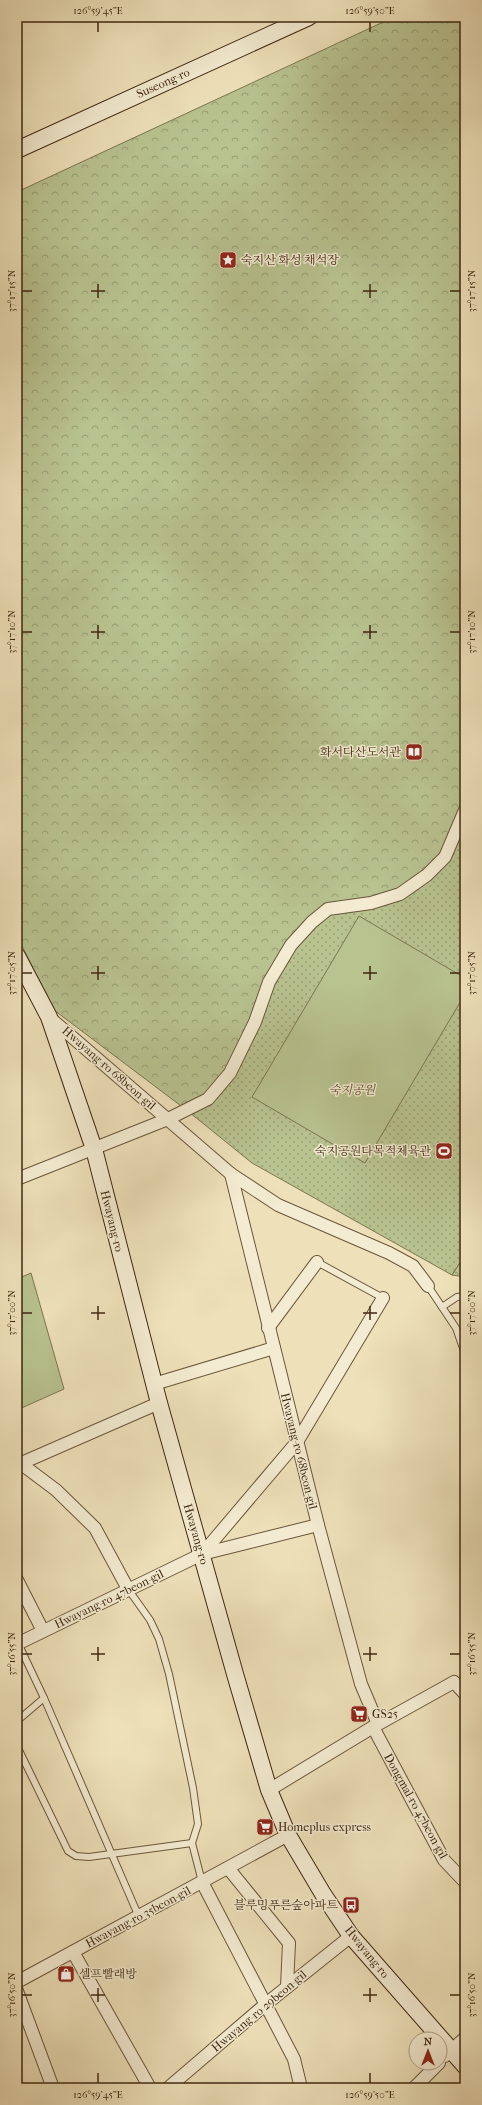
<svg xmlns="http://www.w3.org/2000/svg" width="482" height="2105" font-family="'IM FELL French Canon','Noto Serif KR',serif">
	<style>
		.grass { fill: url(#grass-dots); stroke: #7c7550 }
		.forest { fill: url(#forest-crowns); stroke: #7c7550 }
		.pitch { fill: #b8c390; stroke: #7c7550 }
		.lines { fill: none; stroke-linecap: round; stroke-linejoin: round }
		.lane-casing { stroke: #6b563b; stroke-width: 8 }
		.street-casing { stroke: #6b563b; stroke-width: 14 }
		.secondary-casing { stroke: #3f2711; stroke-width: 18 }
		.lane { stroke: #f4ecd2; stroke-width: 6 }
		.street { stroke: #f4ecd2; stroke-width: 12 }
		.secondary { stroke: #f4ecd2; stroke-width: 16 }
		.ticks { fill: none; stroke: #3f2711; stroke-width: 1.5 }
		.labels { text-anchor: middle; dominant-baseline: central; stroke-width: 3; stroke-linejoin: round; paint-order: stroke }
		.street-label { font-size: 12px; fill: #3f2711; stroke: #f4ecd2 }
		.poi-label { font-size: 12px; fill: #3f2711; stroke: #f4ecd2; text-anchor: start }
		.park-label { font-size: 12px; font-style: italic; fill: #5d4e31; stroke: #f4ecd2 }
		.neatline { fill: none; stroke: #3f2711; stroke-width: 1.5 }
		.ticks-label { font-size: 10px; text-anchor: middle; fill: #3f2711 }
	</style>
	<defs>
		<pattern id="grass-dots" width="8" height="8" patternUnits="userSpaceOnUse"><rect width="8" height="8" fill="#b8c390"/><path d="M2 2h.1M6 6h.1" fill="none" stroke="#979e74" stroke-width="1.8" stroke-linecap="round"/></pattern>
		<pattern id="forest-crowns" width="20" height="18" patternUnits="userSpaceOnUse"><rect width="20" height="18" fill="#b8c390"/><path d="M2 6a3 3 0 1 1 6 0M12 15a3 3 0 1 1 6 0" fill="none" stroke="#979e74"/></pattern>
	</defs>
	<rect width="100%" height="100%" fill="#eee1ba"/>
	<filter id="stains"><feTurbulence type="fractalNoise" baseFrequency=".005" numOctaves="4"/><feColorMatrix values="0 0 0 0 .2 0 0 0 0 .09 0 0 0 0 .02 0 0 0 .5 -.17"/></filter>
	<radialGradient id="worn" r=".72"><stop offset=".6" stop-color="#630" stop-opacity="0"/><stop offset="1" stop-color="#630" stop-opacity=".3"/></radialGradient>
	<polygon class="grass" points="465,817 465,1255 452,1275 252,1163 189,1112 273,984 293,948 315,924"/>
	<g class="forest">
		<polygon points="394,17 465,17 465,817 428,878 329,912 293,948 273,984 233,1075 189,1112 54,1010 17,936 17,192"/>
		<polygon points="465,1255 465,1277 452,1275"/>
	</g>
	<g class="pitch">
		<polygon points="359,916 465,978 465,994 365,1163 252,1097"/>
		<polygon points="31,1273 64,1389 17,1410 17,1279"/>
	</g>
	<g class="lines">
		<defs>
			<g id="lane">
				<polyline points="317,1262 383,1298"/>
				<polyline points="428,1286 456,1328 465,1354"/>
				<polyline points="442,1307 457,1297 465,1296"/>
				<polyline points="128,1589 150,1620 159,1639 169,1674 193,1788 198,1824 192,1843"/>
				<polyline points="44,1698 139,1917"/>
				<polyline points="17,1721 44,1698 18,1643"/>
				<polyline points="17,1746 68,1851 76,1856 89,1857 192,1843 202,1882"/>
			</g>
			<g id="street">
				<polyline points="50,1018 231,1174 278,1205 389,1253 413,1266 428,1286"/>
				<polyline points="231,1174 318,1525 361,1684 378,1724"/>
				<polyline points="17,1179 168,1119 208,1099 230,1073 255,1022 269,982 291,945 312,922 328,909 371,903 400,894 427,875 445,857 465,810"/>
				<polyline points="268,1328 317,1262"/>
				<polyline points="154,1384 274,1348"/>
				<polyline points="20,1463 56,1490 95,1528 128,1589"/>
				<polyline points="17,1465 159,1403"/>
				<polyline points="202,1554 297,1442 383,1298"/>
				<polyline points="17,1580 43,1631"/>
				<polyline points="17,1644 202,1554 318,1525"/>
				<polyline points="373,1727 444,1860 465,1882"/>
				<polyline points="269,1790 373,1727 454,1682 465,1694"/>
				<polyline points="228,1868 289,1943 287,1987"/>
				<polyline points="202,1882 294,2059 301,2088"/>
				<polyline points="73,1952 150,2088"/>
				<polyline points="17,1982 288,1835"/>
				<polyline points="17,1991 53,2088"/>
				<polyline points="445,2056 465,2038"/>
				<polyline points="168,2088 266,2004 351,1936"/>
				<polyline points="414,2088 439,2063"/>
			</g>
			<g id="secondary">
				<polyline points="17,150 309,17"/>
				<polyline points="17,956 49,1017 94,1149 159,1403 235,1674 269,1790 288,1835 323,1894 351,1936 465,2066"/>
			</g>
		</defs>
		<use href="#lane" class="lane-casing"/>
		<use href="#street" class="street-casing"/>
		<use href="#secondary" class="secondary-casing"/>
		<use href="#lane" class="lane"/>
		<use href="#street" class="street"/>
		<use href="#secondary" class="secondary"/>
	</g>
	<path class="ticks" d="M 98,22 L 98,32M 370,22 L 370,32M 98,284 L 98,298M 370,284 L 370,298M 22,291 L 32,291M 91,291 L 105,291M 363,291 L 377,291M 450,291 L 460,291M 98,625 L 98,639M 370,625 L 370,639M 22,632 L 32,632M 91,632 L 105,632M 363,632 L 377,632M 450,632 L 460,632M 98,966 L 98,980M 370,966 L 370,980M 22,973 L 32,973M 91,973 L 105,973M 363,973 L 377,973M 450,973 L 460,973M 98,1306 L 98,1320M 370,1306 L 370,1320M 22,1313 L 32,1313M 91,1313 L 105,1313M 363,1313 L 377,1313M 450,1313 L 460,1313M 98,1647 L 98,1661M 370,1647 L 370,1661M 22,1654 L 32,1654M 91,1654 L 105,1654M 363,1654 L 377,1654M 450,1654 L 460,1654M 98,1988 L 98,2002M 370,1988 L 370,2002M 22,1995 L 32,1995M 91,1995 L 105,1995M 363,1995 L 377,1995M 450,1995 L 460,1995M 98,2073 L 98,2083M 370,2073 L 370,2083"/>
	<defs>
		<symbol id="sight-square" viewBox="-11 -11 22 22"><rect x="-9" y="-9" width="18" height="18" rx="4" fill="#8f2418" stroke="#f4ecd2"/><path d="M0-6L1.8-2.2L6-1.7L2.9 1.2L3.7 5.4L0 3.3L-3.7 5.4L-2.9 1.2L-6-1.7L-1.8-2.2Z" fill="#fff"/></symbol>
		<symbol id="library-square" viewBox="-11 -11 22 22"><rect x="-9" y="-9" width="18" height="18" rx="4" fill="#8f2418" stroke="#f4ecd2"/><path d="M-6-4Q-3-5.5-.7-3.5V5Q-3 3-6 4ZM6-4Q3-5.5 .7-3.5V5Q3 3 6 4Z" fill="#fff"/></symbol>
		<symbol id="stadium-square" viewBox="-11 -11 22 22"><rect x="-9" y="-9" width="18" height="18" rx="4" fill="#8f2418" stroke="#f4ecd2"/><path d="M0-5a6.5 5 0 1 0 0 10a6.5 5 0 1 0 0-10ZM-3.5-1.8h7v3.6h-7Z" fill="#fff"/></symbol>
		<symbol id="supermarket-square" viewBox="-11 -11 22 22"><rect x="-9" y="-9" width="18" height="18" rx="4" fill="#8f2418" stroke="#f4ecd2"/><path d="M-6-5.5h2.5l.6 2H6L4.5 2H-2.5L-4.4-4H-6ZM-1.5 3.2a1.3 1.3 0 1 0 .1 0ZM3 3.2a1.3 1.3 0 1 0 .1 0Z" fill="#fff"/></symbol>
		<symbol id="bus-square" viewBox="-11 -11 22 22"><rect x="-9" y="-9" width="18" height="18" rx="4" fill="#8f2418" stroke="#f4ecd2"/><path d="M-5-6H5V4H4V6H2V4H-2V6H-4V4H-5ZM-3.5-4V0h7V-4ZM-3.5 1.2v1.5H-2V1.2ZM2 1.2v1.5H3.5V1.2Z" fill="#fff"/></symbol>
		<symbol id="shop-square" viewBox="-11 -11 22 22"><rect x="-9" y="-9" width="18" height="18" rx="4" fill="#8f2418" stroke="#f4ecd2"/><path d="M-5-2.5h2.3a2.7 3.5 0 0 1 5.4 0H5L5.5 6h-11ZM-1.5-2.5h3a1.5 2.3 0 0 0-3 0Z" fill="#fff"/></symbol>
	</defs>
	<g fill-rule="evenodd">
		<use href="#sight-square" x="218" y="250" width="20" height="20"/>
		<use href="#library-square" x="404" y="742" width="20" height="20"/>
		<use href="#stadium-square" x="434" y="1141" width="20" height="20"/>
		<use href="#supermarket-square" x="349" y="1704" width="20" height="20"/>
		<use href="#supermarket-square" x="255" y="1817" width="20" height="20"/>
		<use href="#bus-square" x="341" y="1895" width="20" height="20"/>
		<use href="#shop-square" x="56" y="1964" width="20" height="20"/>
	</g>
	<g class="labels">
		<g class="street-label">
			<text transform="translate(163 83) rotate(-24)">Suseong-ro</text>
			<text transform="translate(109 1068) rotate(41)">Hwayang-ro 68beon-gil</text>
			<text transform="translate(112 1221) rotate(76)">Hwayang-ro</text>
			<text transform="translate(299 1451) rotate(76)">Hwayang-ro 68beon-gil</text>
			<text transform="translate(196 1534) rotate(74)">Hwayang-ro</text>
			<text transform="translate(109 1599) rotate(-26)">Hwayang-ro 47beon-gil</text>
			<text transform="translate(416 1806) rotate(61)">Dongmal-ro 47beon-gil</text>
			<text transform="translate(138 1917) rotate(-28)">Hwayang-ro 35beon-gil</text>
			<text transform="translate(367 1952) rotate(51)">Hwayang-ro</text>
			<text transform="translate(259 2011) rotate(-40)">Hwayang-ro 29beon-gil</text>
		</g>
		<g class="poi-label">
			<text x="241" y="260">숙지산 화성 채석장</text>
			<text x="401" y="752" text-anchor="end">화서다산도서관</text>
			<text x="431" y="1151" text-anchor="end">숙지공원다목적체육관</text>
			<text x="372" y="1714">GS25</text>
			<text x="278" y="1827">Homeplus express</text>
			<text x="338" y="1905" text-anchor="end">블루밍푸른숲아파트</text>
			<text x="79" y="1974">셀프빨래방</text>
		</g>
		<g class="park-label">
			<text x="352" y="1090">숙지공원</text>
		</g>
	</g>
	<rect width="482" height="2105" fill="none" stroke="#eee1ba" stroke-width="44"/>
	<g transform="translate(428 2051)"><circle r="19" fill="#f4ecd2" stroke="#ac9d85"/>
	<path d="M0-3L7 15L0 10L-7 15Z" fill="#8f2418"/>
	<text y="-6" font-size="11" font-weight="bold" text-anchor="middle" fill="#3f2711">N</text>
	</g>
	<rect x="22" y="22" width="438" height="2061" class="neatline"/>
	<g class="ticks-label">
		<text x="98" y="14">126°59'45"E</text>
		<text x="370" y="14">126°59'50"E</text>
		<text transform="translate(11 291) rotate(-90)" y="4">37°17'15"N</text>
		<text transform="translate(471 291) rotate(-90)" y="4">37°17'15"N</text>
		<text transform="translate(11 632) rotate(-90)" y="4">37°17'10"N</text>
		<text transform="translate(471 632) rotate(-90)" y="4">37°17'10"N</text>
		<text transform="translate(11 973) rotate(-90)" y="4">37°17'05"N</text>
		<text transform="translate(471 973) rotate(-90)" y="4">37°17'05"N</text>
		<text transform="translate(11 1313) rotate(-90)" y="4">37°17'00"N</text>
		<text transform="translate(471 1313) rotate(-90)" y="4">37°17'00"N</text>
		<text transform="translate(11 1654) rotate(-90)" y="4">37°16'55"N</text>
		<text transform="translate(471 1654) rotate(-90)" y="4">37°16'55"N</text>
		<text transform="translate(11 1995) rotate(-90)" y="4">37°16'50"N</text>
		<text transform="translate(471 1995) rotate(-90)" y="4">37°16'50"N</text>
		<text x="98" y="2098">126°59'45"E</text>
		<text x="370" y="2098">126°59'50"E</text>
	</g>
	<rect width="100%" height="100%" filter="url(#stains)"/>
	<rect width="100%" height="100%" fill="url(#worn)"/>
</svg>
